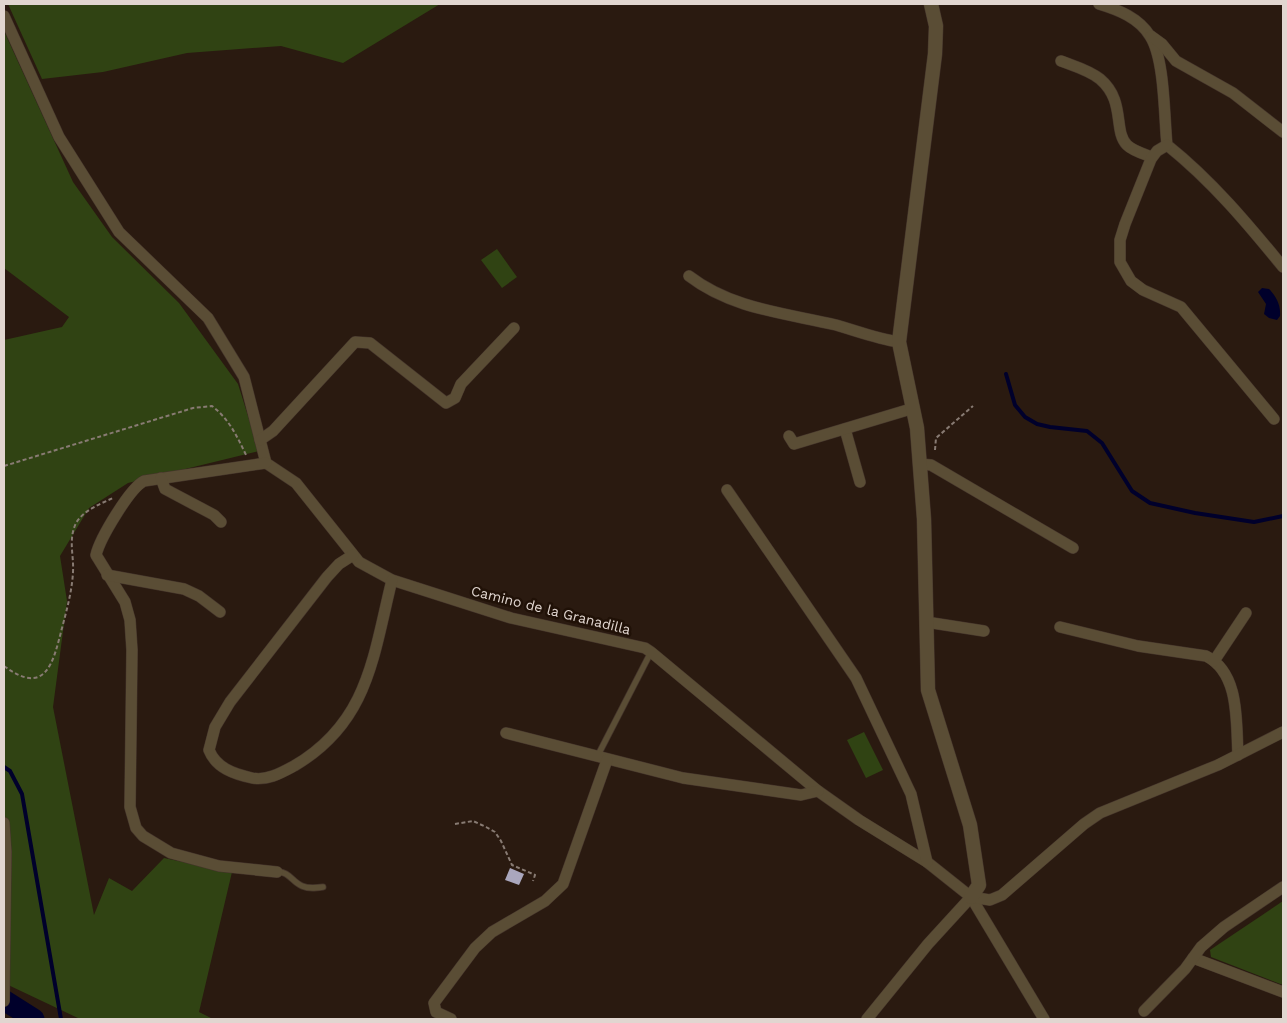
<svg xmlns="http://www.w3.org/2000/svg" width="1287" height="1023" font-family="'Work Sans',sans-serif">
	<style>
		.green { fill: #304313 }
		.water { fill: #00002b }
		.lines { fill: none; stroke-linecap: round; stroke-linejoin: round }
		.stream { stroke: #00002b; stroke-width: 4 }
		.river { stroke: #00002b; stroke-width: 21 }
		.building { fill: #aaa7bd }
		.service-casing { stroke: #44342b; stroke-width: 7 }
		.minor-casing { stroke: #44342b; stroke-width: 12 }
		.tertiary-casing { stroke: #44342b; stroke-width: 15 }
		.path { stroke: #887b73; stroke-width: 2; stroke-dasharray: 4 2.5; stroke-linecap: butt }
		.service { stroke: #5a4d35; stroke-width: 5.5 }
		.minor { stroke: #5a4d35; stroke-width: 11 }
		.tertiary { stroke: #5a4d35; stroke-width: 14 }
		.labels { text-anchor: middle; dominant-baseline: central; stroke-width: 5; stroke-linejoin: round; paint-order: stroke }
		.street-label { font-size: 14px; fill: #e1d6d0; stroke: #201107 }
	</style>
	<rect width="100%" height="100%" fill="#2a1a10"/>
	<g class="green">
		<polygon points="8,4 440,4 343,63 281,46 187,53 103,72 42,79"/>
		<polygon points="4,31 73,182 112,237 179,303 238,384 259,451 128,483 89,508 60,556 67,601 53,707 94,915 109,878 132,891 164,858 232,872 199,1012 213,1019 80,1019 4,983 4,340 62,327 69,317 4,268"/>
		<polygon points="497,249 517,277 502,288 481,260"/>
		<polygon points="864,732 883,770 866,778 847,740"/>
		<polygon points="1283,901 1283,985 1211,957 1210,950"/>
	</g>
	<path class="water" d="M 1262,288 L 1269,289 C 1276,296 1281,305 1280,316 L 1277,320 L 1269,318 L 1264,314 L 1266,304 L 1258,292 Z"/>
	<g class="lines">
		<g class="stream">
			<polyline points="1006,374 1015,405 1025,417 1037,424 1050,427 1087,431 1102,443 1132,491 1150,503 1195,513 1254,522 1283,516"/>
			<polyline points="4,767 10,771 22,794 61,1019"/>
		</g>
		<polyline class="river" points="4,1000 34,1019"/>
	</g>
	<polygon class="building" points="510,868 524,874 519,885 505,880"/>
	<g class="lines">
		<defs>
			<g id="service">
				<polyline points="597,757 651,652"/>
				<path d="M 277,872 C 289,871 292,882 302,886 C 309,889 316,888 323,887"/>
			</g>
			<g id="minor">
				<path d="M 1099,4 C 1119,10 1139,18 1150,36 C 1165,59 1164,117 1167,145 C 1212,181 1247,223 1283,267"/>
				<polyline points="4,16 59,137 119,232 208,318 244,377 266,463 296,483 359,562 392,580 511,618 645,648 651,652 818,791 859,820 927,862 971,897 1044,1019"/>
				<polyline points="1151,36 1162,44 1176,61 1233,93 1283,132"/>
				<path d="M 1061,61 C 1074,66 1089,70 1100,79 C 1126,101 1113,131 1127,145 C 1133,151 1144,154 1152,157"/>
				<polyline points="1167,145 1157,151 1151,159 1125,224 1120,240 1120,262 1131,281 1143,290 1181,307 1274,419"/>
				<path d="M 689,276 C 732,309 785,313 836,325 C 857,331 878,339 899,342"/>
				<polyline points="845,429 860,482"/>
				<polyline points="789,436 794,444 914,408"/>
				<polyline points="260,440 273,431 355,342 370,343 446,403 455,398 461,384 514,328"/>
				<path d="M 266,463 L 144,481 C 130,488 100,538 96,555 L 125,602 L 130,620 L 132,650 L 130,807 L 136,828 L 143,836 L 171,853 L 219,866 L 277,872"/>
				<polyline points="920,464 931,465 1073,548"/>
				<polyline points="161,478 165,489 214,515 221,522"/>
				<polyline points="727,490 856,678 911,794 927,862"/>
				<path d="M 353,555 L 339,564 L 327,577 L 230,702 L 215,727 L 209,750 C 216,768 234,774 252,778 C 267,781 281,773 294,766 C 369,722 373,656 392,580"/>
				<polyline points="107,575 184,589 199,596 220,612"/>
				<polyline points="926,622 984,631"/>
				<path d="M 1060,627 L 1138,646 L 1206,656 C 1240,673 1236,722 1238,755"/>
				<polyline points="1214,661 1246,613"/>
				<polyline points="506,733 683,778 801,795 818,791"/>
				<polyline points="4,823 6,852 4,1001"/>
				<polyline points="1193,958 1283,992"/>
				<polyline points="1144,1011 1185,969 1201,947 1224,927 1283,887"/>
				<polyline points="451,1019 436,1012 434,1003 475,948 492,932 545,901 563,884 607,760"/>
				<polyline points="867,1019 928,944 971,897 990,900 1002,895 1084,824 1100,813 1218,765 1283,732"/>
			</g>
			<polyline id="tertiary" points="931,4 936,26 935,54 899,342 917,428 924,519 928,690 970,825 979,885 971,897"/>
		</defs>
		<use href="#service" class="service-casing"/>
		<use href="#minor" class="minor-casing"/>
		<use href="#tertiary" class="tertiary-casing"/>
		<g class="path">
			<polyline points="935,450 936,438 973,406"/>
			<path d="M 4,466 L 193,408 L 212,406 C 229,419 237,436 246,455"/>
			<path d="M 4,666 C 46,697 53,663 62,628 C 67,609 72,591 73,572 C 74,555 68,540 76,523 C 84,510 100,504 113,498"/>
			<polyline points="455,824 473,821 486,827 495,832 501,841 512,865 535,875 533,881"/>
		</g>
		<use href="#service" class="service"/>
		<use href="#minor" class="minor"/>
		<use href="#tertiary" class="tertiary"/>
	</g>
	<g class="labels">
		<g class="street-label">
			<text transform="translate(551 610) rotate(14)">Camino de la Granadilla</text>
		</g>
	</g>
	<rect width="1287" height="1023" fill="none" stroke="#e1d6d0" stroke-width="10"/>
</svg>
